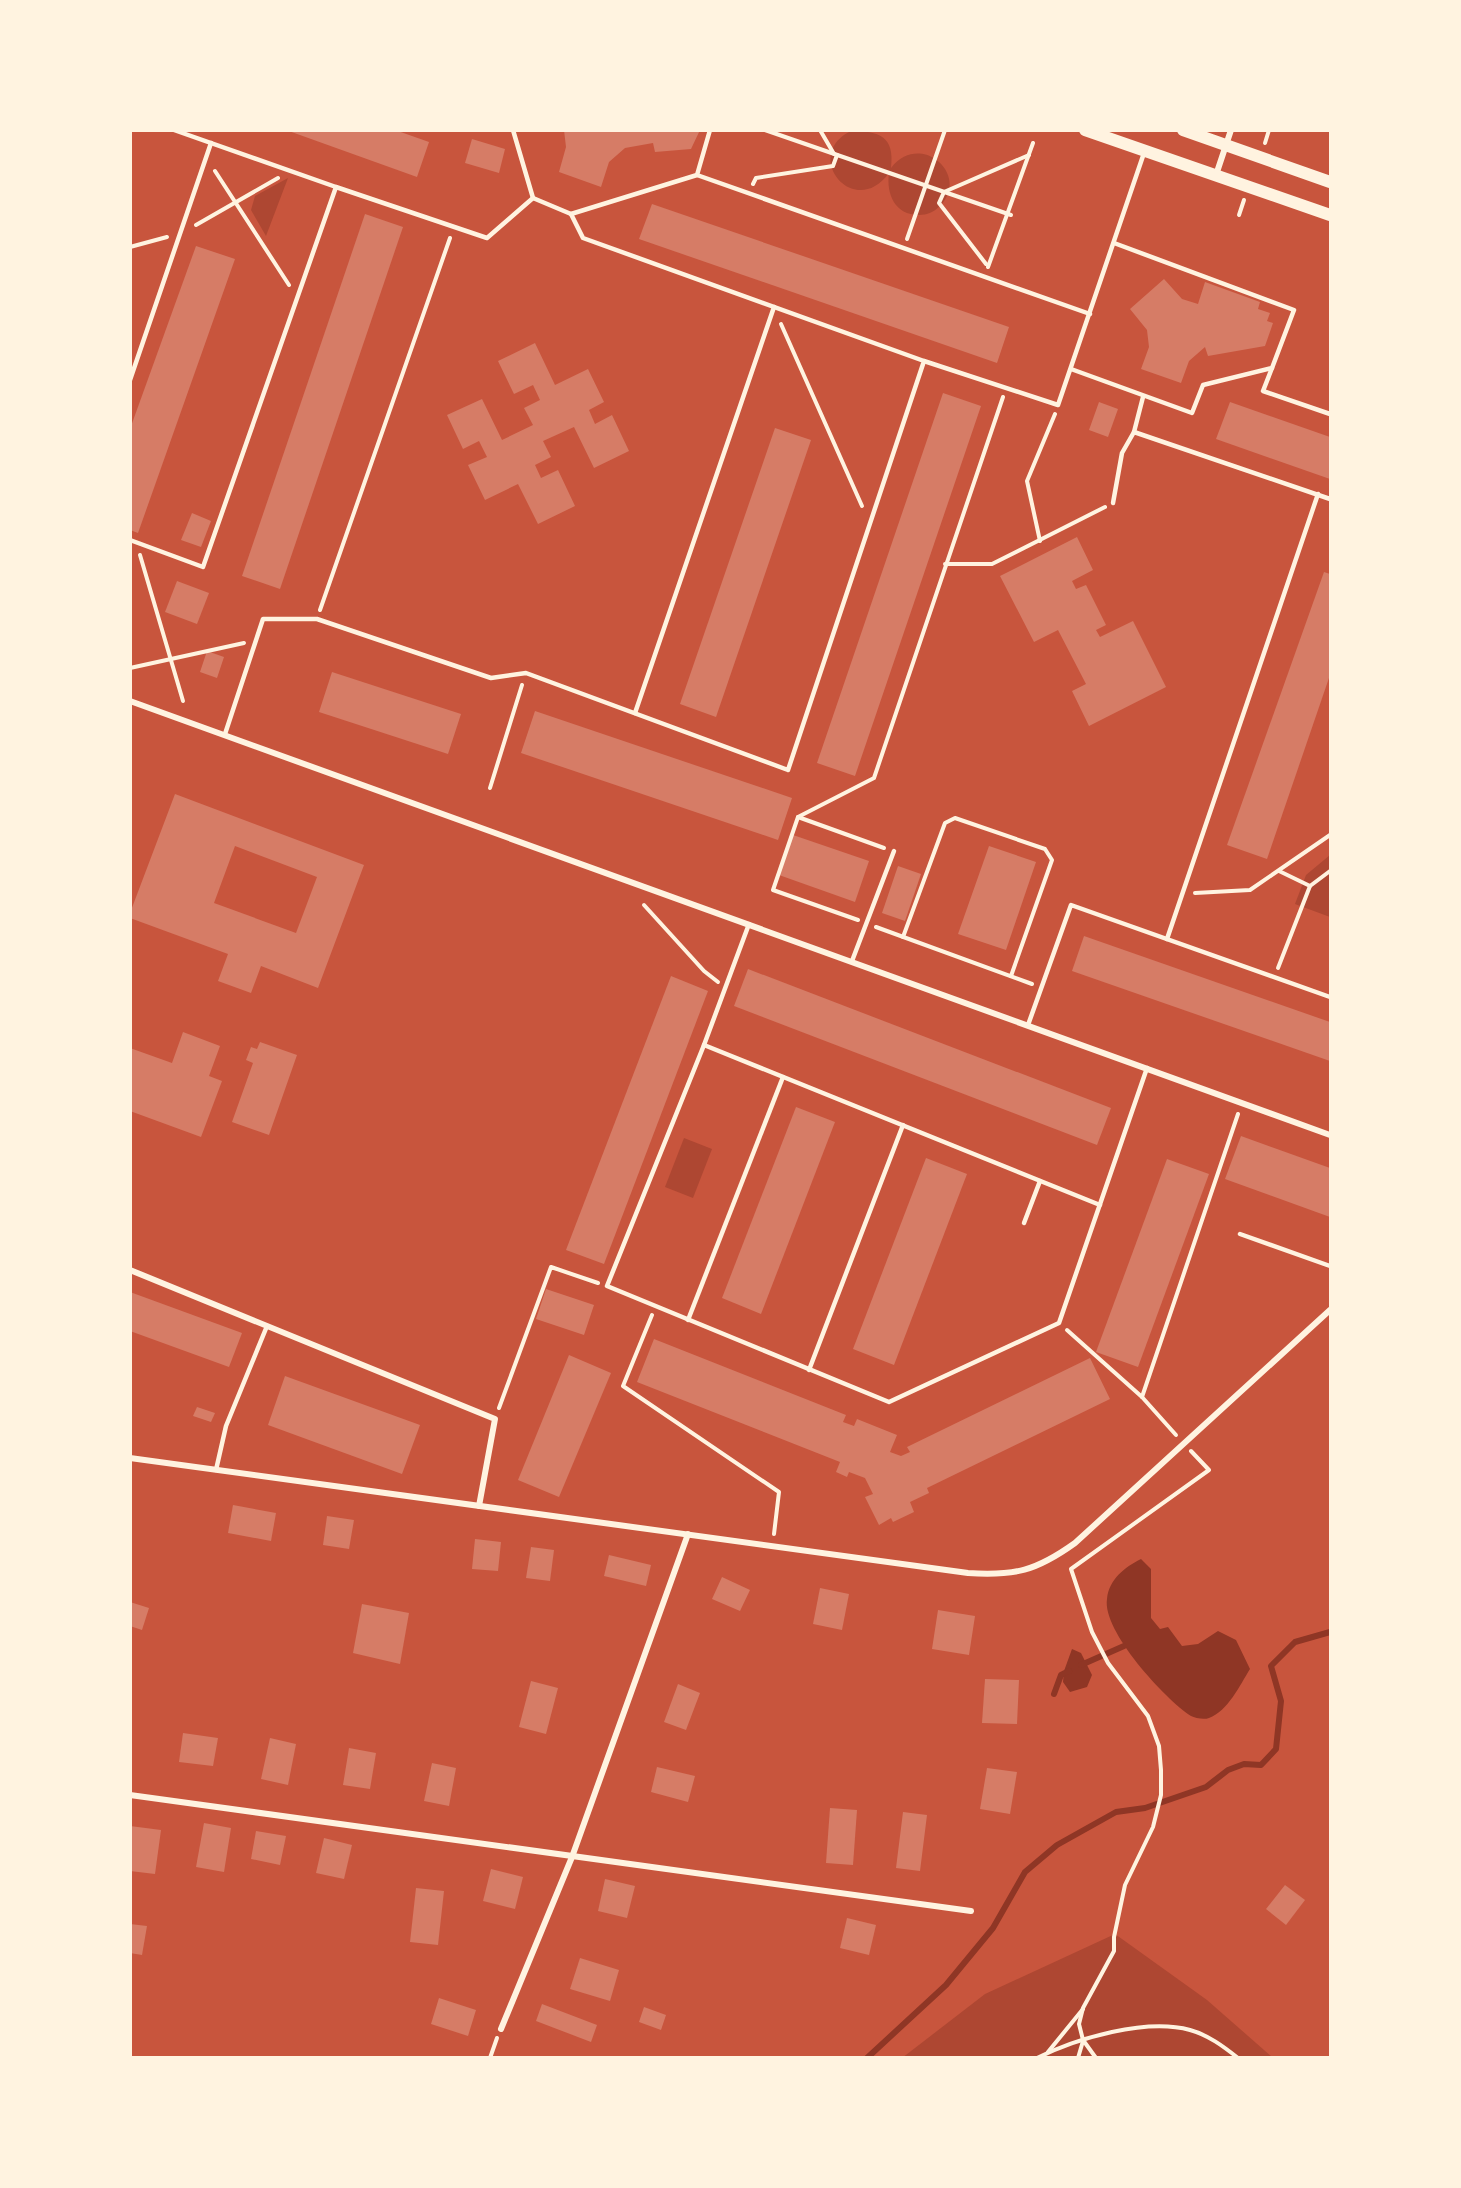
<svg xmlns="http://www.w3.org/2000/svg" width="1461" height="2188" font-family="Helvetica,sans-serif">
	<style>
		.green { fill: #ae4732 }
		.water { fill: #8f3625 }
		.lines { fill: none; stroke-linecap: round; stroke-linejoin: round }
		.stream { stroke: #8f3625; stroke-width: 6 }
		.building { fill: #d67c66; fill-rule: evenodd }
		.path { stroke: #fff3e0; stroke-width: 4 }
		.service { stroke: #fff3e0; stroke-width: 4.5 }
		.minor { stroke: #fff3e0; stroke-width: 6 }
		.secondary { stroke: #fff3e0; stroke-width: 12 }
	</style>
	<rect width="100%" height="100%" fill="#c8553d"/>
	<g class="green">
		<path d="M 851,131 C 879,131 895,136 891,168 C 921,130 971,176 940,206 C 934,212 927,215 919,215 C 895,215 886,194 889,173 C 854,221 801,155 851,131 Z"/>
		<polygon points="288,178 266,236 251,210 255,196"/>
		<polygon points="1330,855 1330,917 1295,904 1306,875"/>
		<polygon points="684,1138 712,1149 693,1198 665,1187"/>
		<polygon points="1115,1934 1207,2000 1272,2057 902,2058 985,1994"/>
	</g>
	<g class="water">
		<path d="M 1141,1559 L 1151,1569 L 1151,1618 L 1160,1629 L 1168,1627 L 1182,1646 L 1198,1644 L 1218,1631 L 1236,1640 L 1250,1669 C 1240,1685 1228,1711 1209,1718 C 1204,1720 1195,1718 1191,1716 C 1165,1699 1102,1631 1107,1599 C 1109,1579 1125,1567 1141,1559 Z"/>
		<polygon points="1072,1649 1081,1653 1092,1675 1087,1687 1070,1692 1063,1682 1064,1671"/>
	</g>
	<g class="lines">
		<g class="stream">
			<polyline points="1081,1665 1124,1646"/>
			<polyline points="1054,1694 1061,1675 1069,1671"/>
			<polyline points="867,2058 946,1985 993,1928 1025,1872 1057,1845 1116,1812 1145,1808 1206,1787 1228,1770 1244,1764 1261,1765 1276,1749 1281,1701 1271,1666 1295,1642 1330,1632"/>
		</g>
	</g>
	<g class="building">
		<polygon points="286,130 395,130 429,142 417,177"/>
		<polygon points="564,130 700,130 691,149 655,152 653,143 625,148 609,162 601,187 559,172 566,147"/>
		<polygon points="472,139 505,149 499,173 465,163"/>
		<polygon points="652,204 1009,327 997,363 639,239"/>
		<polygon points="365,214 403,227 280,589 242,576"/>
		<polygon points="196,246 235,259 138,533 130,530 130,429"/>
		<polygon points="1164,279 1182,299 1198,304 1205,282 1260,302 1258,309 1270,313 1267,321 1273,323 1265,346 1208,356 1205,347 1189,361 1181,383 1141,369 1149,347 1147,330 1130,309"/>
		<polygon points="535,343 555,385 588,369 604,402 589,410 595,424 612,415 629,451 594,468 574,427 543,441 551,457 535,465 541,478 558,470 575,506 538,524 518,484 485,500 468,465 487,457 479,441 463,449 447,415 482,399 502,440 533,425 524,408 540,400 533,385 514,394 498,361"/>
		<polygon points="943,393 981,406 855,776 817,763"/>
		<polygon points="1099,402 1118,409 1108,437 1089,430"/>
		<polygon points="1230,402 1330,437 1330,479 1216,439"/>
		<polygon points="775,428 811,440 716,717 680,704"/>
		<polygon points="192,513 211,521 201,547 181,540"/>
		<polygon points="1077,537 1093,570 1072,581 1076,589 1086,585 1106,625 1096,630 1100,637 1133,621 1166,687 1089,726 1072,691 1086,684 1058,630 1034,642 1000,576"/>
		<polygon points="1324,572 1330,574 1330,675 1267,859 1227,845"/>
		<polygon points="177,581 209,593 197,624 165,612"/>
		<polygon points="207,651 224,657 217,678 200,672"/>
		<polygon points="332,672 461,714 448,754 319,712"/>
		<polygon points="535,711 792,798 778,840 521,753"/>
		<path d="M 175,794 L 364,865 L 318,988 L 261,966 L 251,993 L 218,981 L 228,954 L 130,918 L 130,913 ZM 235,846 L 317,877 L 296,933 L 214,903 Z"/>
		<polygon points="793,835 869,861 855,902 779,875"/>
		<polygon points="989,846 1036,862 1006,950 958,934"/>
		<polygon points="898,866 921,874 905,921 882,913"/>
		<polygon points="1084,936 1330,1022 1330,1061 1072,971"/>
		<polygon points="748,969 1111,1108 1097,1145 734,1006"/>
		<polygon points="671,976 708,991 604,1264 566,1250"/>
		<polygon points="183,1032 220,1046 209,1076 222,1081 201,1137 130,1111 130,1048 172,1063"/>
		<polygon points="260,1042 297,1055 269,1135 232,1122 253,1063 246,1060 251,1047 257,1049"/>
		<polygon points="796,1107 835,1122 761,1314 722,1298"/>
		<polygon points="1241,1136 1330,1168 1330,1217 1225,1179"/>
		<polygon points="926,1158 967,1174 894,1365 853,1349"/>
		<polygon points="1167,1159 1209,1174 1138,1367 1096,1352"/>
		<polygon points="546,1289 594,1305 584,1335 536,1319"/>
		<polygon points="130,1292 242,1333 229,1367 130,1331"/>
		<polygon points="654,1339 846,1415 843,1422 854,1426 857,1419 897,1435 890,1452 901,1456 910,1452 907,1447 1090,1358 1110,1399 927,1488 929,1493 910,1502 914,1512 893,1522 891,1518 879,1525 865,1497 873,1494 865,1478 849,1472 847,1477 836,1472 840,1462 637,1382"/>
		<polygon points="569,1355 611,1373 559,1497 518,1480"/>
		<polygon points="285,1376 420,1425 402,1474 268,1425"/>
		<polygon points="197,1407 215,1413 211,1422 193,1416"/>
		<polygon points="233,1505 276,1513 271,1541 228,1533"/>
		<polygon points="327,1516 354,1520 349,1549 323,1545"/>
		<polygon points="475,1539 501,1542 498,1571 472,1569"/>
		<polygon points="531,1547 554,1550 550,1581 526,1578"/>
		<polygon points="609,1555 651,1565 646,1586 604,1576"/>
		<polygon points="722,1577 750,1590 740,1611 712,1599"/>
		<polygon points="820,1588 849,1594 842,1630 813,1624"/>
		<polygon points="130,1602 149,1608 142,1630 130,1626"/>
		<polygon points="362,1604 409,1613 400,1664 353,1653"/>
		<polygon points="938,1610 975,1616 969,1655 932,1649"/>
		<polygon points="985,1679 1019,1680 1017,1724 982,1723"/>
		<polygon points="531,1681 558,1688 546,1734 519,1727"/>
		<polygon points="678,1684 700,1693 686,1730 664,1722"/>
		<polygon points="183,1733 218,1738 213,1766 179,1762"/>
		<polygon points="270,1738 296,1744 288,1785 261,1779"/>
		<polygon points="349,1748 376,1753 370,1789 343,1785"/>
		<polygon points="432,1763 456,1768 449,1806 424,1801"/>
		<polygon points="657,1767 695,1776 688,1802 651,1792"/>
		<polygon points="987,1768 1017,1772 1010,1814 980,1809"/>
		<polygon points="830,1808 857,1810 853,1865 826,1863"/>
		<polygon points="903,1812 927,1815 920,1871 896,1868"/>
		<polygon points="204,1823 231,1828 224,1872 196,1867"/>
		<polygon points="130,1826 161,1830 155,1874 130,1871"/>
		<polygon points="256,1831 286,1836 280,1865 251,1859"/>
		<polygon points="324,1838 352,1845 344,1879 316,1873"/>
		<polygon points="491,1869 523,1877 515,1909 483,1901"/>
		<polygon points="605,1879 635,1886 627,1918 598,1911"/>
		<polygon points="1285,1885 1305,1900 1286,1925 1266,1909"/>
		<polygon points="416,1888 444,1891 438,1945 410,1942"/>
		<polygon points="847,1918 876,1925 869,1955 840,1948"/>
		<polygon points="130,1924 147,1926 142,1955 130,1953"/>
		<polygon points="580,1958 619,1970 610,2001 570,1989"/>
		<polygon points="439,1998 476,2010 468,2036 431,2024"/>
		<polygon points="542,2004 597,2025 591,2042 536,2021"/>
		<polygon points="644,2007 666,2015 661,2030 639,2022"/>
	</g>
	<g class="lines">
		<g class="path">
			<polyline points="765,130 1011,215"/>
			<polyline points="820,130 834,154"/>
			<polyline points="1265,143 1269,130"/>
			<polyline points="215,171 289,285"/>
			<polyline points="753,184 756,178 833,166 837,155"/>
			<polyline points="1239,215 1244,200"/>
			<polyline points="196,225 278,178"/>
			<polyline points="907,239 945,130"/>
			<polyline points="130,247 167,237"/>
			<polyline points="986,264 939,203 944,192 1029,155"/>
			<polyline points="988,267 1033,143"/>
			<polyline points="781,324 862,506"/>
			<polyline points="1040,541 1027,481 1055,414"/>
			<polyline points="140,555 183,701"/>
			<polyline points="945,564 992,564 1105,507"/>
			<polyline points="320,610 450,238"/>
			<polyline points="130,668 244,643"/>
			<polyline points="490,788 522,685"/>
			<polyline points="798,817 884,848"/>
			<polyline points="1310,886 1330,871"/>
			<polyline points="1195,893 1250,890 1330,835"/>
			<polyline points="644,905 704,971 718,982"/>
			<polyline points="858,920 773,890 798,817 874,778 1003,397"/>
			<polyline points="876,927 1032,984"/>
			<polyline points="903,937 945,823 955,818 1045,849 1052,860 1011,976"/>
			<polyline points="1278,968 1310,886 1279,871"/>
			<polyline points="652,1315 623,1386 779,1492 774,1534"/>
			<polyline points="1067,1330 1142,1397 1176,1435"/>
			<polyline points="1142,1397 1238,1114"/>
			<polyline points="499,1408 551,1267 598,1283"/>
			<polyline points="1048,2052 1083,2009"/>
			<polyline points="490,2058 497,2038"/>
			<path d="M 1037,2058 C 1077,2038 1146,2018 1190,2030 C 1208,2035 1223,2046 1238,2058"/>
			<polyline points="1078,2058 1083,2041"/>
			<polyline points="1096,2058 1083,2040 1079,2024 1083,2008 1114,1951 1114,1937 1125,1885 1153,1827 1161,1795 1161,1770 1159,1746 1148,1716 1108,1663 1092,1632 1071,1569 1209,1470 1191,1451"/>
		</g>
		<g class="service">
			<polyline points="174,130 336,187"/>
			<polyline points="513,130 533,198"/>
			<polyline points="697,175 1090,314"/>
			<polyline points="571,214 697,175 710,130"/>
			<polyline points="924,361 1058,405 1144,153"/>
			<polyline points="1272,368 1263,391 1330,414"/>
			<polyline points="1071,369 1192,413 1203,385 1272,368 1294,310 1114,243"/>
			<polyline points="130,380 211,143"/>
			<polyline points="1143,397 1134,432 1330,499"/>
			<polyline points="1113,503 1122,453 1134,432"/>
			<polyline points="130,540 203,567 336,187 487,238 533,198 571,214 583,238 924,361 788,770 526,673 491,678 317,619 263,619 225,734"/>
			<polyline points="635,713 774,307"/>
			<polyline points="749,924 704,1045 607,1286 889,1402 1059,1323 1147,1068"/>
			<polyline points="1167,939 1318,494"/>
			<polyline points="852,961 894,851"/>
			<polyline points="1028,1025 1071,905 1330,997"/>
			<polyline points="704,1045 1100,1205"/>
			<polyline points="1024,1223 1040,1181"/>
			<polyline points="1240,1234 1330,1266"/>
			<polyline points="688,1320 783,1077"/>
			<polyline points="809,1370 903,1125"/>
			<polyline points="216,1470 226,1426 267,1326"/>
		</g>
		<g class="minor">
			<polyline points="1216,175 1231,130"/>
			<polyline points="130,701 1330,1135"/>
			<polyline points="130,1270 495,1419 479,1506"/>
			<path d="M 130,1458 L 968,1573 C 1015,1576 1036,1571 1075,1543 L 1330,1310"/>
			<polyline points="130,1795 971,1911"/>
			<polyline points="501,2029 572,1857 688,1534"/>
		</g>
		<g class="secondary">
			<polyline points="1085,130 1330,215"/>
			<polyline points="1183,130 1330,182"/>
		</g>
	</g>
	<rect width="1461" height="2188" fill="none" stroke="#fff3e0" stroke-width="264"/>
</svg>
